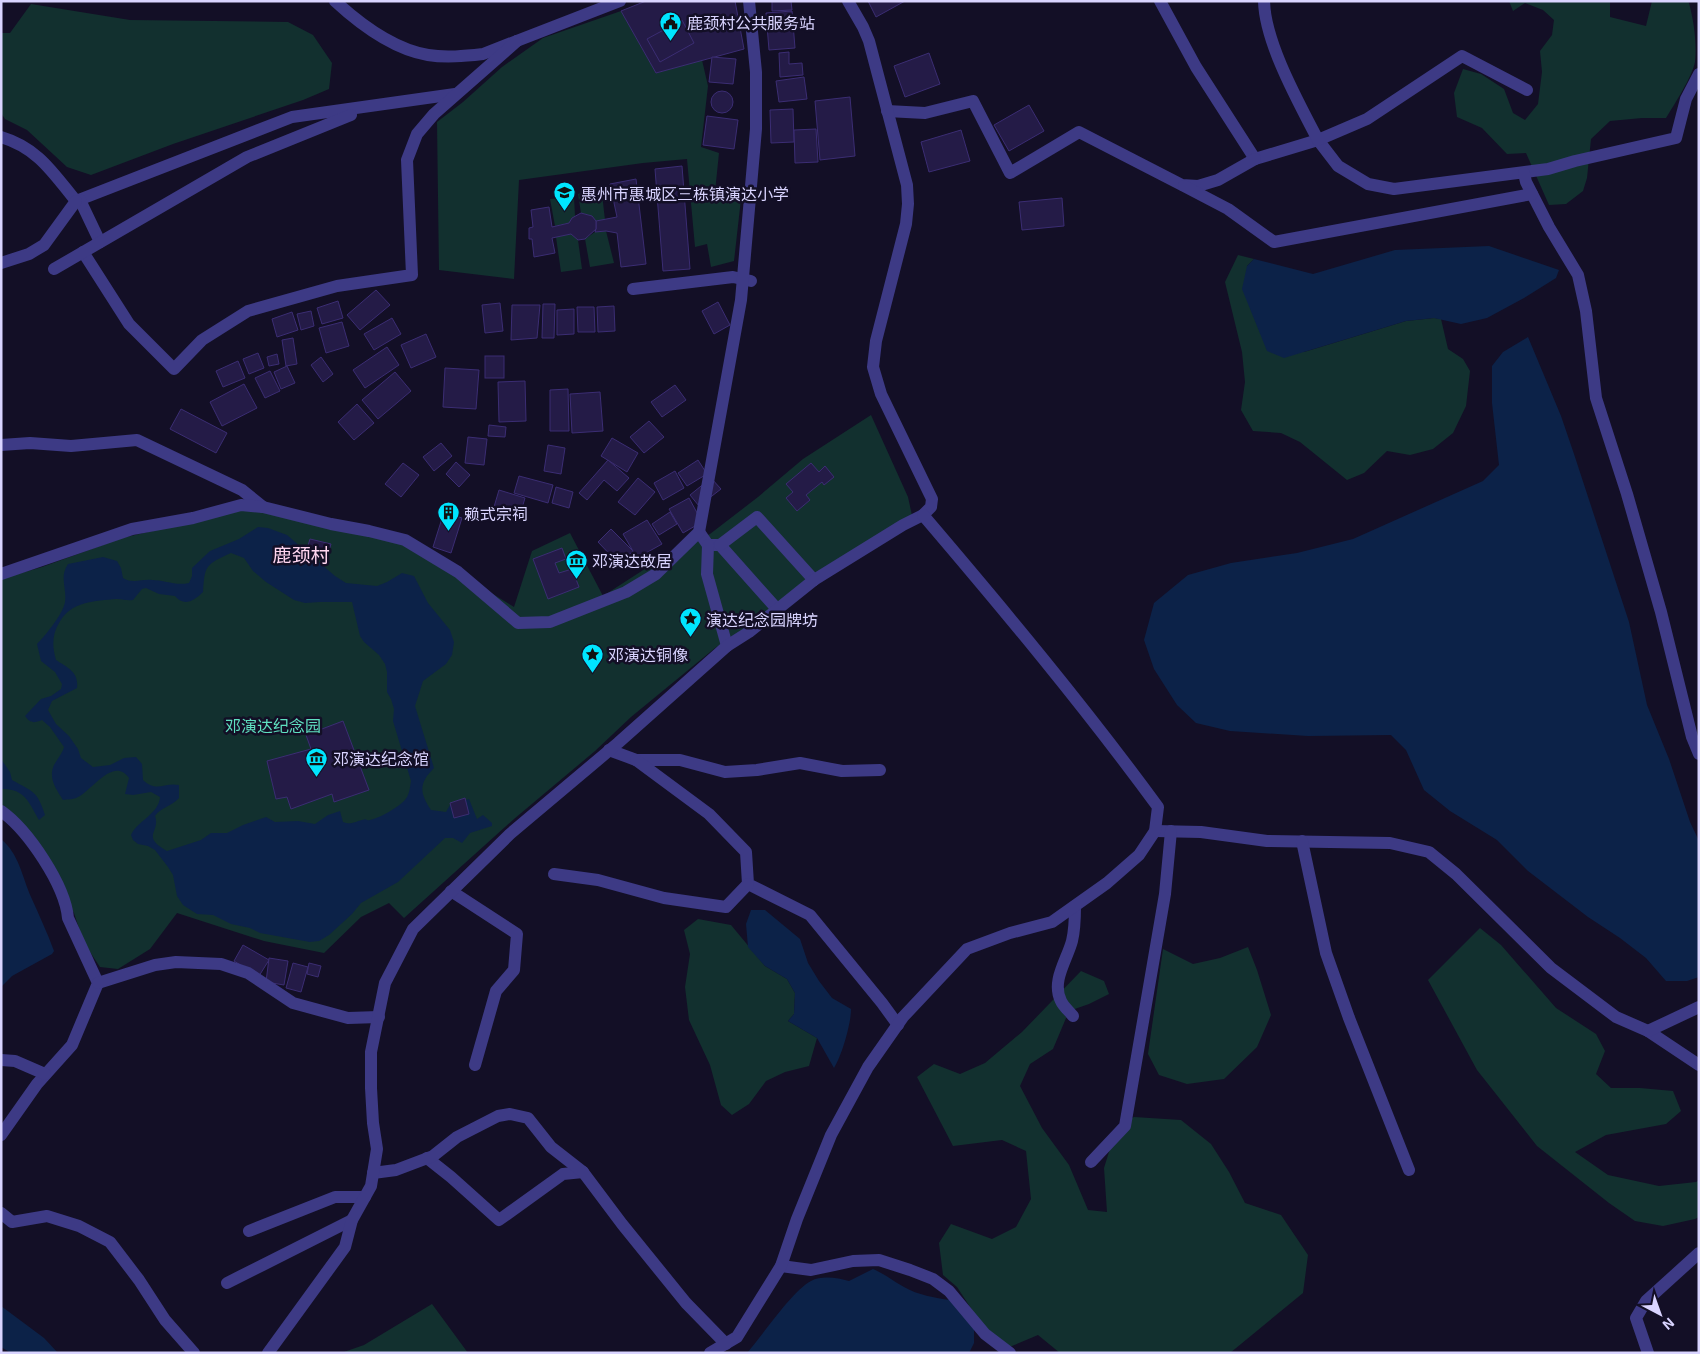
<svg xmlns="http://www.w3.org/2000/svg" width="1700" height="1354" font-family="'Exo 2','Noto Sans SC',sans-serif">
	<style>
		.green { fill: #12302f }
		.water { fill: #0c2248; fill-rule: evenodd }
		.building { fill: #241b47; stroke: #3b2d73 }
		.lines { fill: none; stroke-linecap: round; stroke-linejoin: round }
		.minor { stroke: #3d3a85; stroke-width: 12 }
		.labels { text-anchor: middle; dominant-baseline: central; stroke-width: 5; stroke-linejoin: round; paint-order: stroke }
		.poi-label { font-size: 16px; fill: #d9d4ff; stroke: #130f26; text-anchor: start }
		.park-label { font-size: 16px; fill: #5fe0c0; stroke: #130f26 }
		.quarter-label { font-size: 19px; fill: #ffd6f0; stroke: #130f26 }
	</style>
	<rect width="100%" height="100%" fill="#130f26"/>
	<g class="green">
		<path d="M 1509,1 L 1610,1 L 1610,17 L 1646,26 L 1652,1 L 1688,1 L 1689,3 C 1694,22 1697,43 1695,62 C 1692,77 1674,105 1666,118 L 1642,118 L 1610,121 L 1591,139 L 1587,178 L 1583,191 L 1566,204 L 1549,205 L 1526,153 L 1507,154 L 1482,128 L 1457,117 L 1454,93 L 1463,69 L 1481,74 L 1504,89 L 1513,113 L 1525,120 L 1538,104 L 1542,72 L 1540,51 L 1552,35 L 1554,20 L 1543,10 L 1525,3 L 1513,11 Z"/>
		<polygon points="31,4 130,20 288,22 313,35 332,63 329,89 303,100 173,144 91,175 67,167 27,130 5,119 1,113 1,33 10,33"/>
		<polygon points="621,11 656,73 702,60 708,86 701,147 719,153 715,192 741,199 734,261 711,267 707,244 695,247 687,159 643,163 519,180 514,279 439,270 437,122 463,102 502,67 543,38"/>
		<polygon points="601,185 605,220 596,221 592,216 581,213 578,194"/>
		<polygon points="574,197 575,216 569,223 555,226 550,199"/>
		<polygon points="606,231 614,263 590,267 585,239 595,232"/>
		<polygon points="571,234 578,240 582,269 561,272 556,237"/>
		<polygon points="1238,255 1254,259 1247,266 1304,352 1406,321 1434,318 1441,319 1448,349 1463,359 1470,371 1466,406 1453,433 1433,449 1410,455 1387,451 1364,473 1347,480 1300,442 1281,433 1253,431 1241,410 1245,382 1242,352 1225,282"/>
		<polygon points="871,415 908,497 913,520 715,648 631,717 595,751 514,819 404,918 389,903 361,917 324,953 264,941 177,913 150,949 118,969 100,967 84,943 74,913 49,862 35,837 1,805 1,579 42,567 122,538 248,509 405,540 514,607 532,551 570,533 603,596 682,545 710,534 758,497 803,459"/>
		<polygon points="698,919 731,925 765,966 787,979 795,993 794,1014 788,1021 817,1038 809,1066 785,1072 766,1081 749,1104 732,1115 721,1105 710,1065 689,1020 685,987 690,954 684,930"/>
		<polygon points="1480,928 1501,945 1556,1008 1596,1034 1605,1051 1596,1074 1611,1088 1640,1088 1673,1091 1681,1111 1666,1124 1606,1135 1575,1152 1608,1175 1659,1186 1696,1182 1699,1180 1699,1217 1695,1219 1663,1226 1635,1221 1609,1203 1537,1146 1477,1070 1428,980"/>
		<polygon points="1248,947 1257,970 1271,1015 1257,1047 1224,1079 1187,1084 1159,1075 1148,1054 1163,949 1193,964 1220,958"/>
		<polygon points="1081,971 1104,981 1109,994 1089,1004 1069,1011 1053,1049 1030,1064 1020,1086 1042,1128 1069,1165 1088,1210 1107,1212 1104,1168 1117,1126 1134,1117 1181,1120 1211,1144 1229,1172 1245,1203 1281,1215 1308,1255 1303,1293 1230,1353 1060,1353 1038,1335 1007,1348 982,1325 957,1287 943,1275 939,1243 951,1224 992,1239 1016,1227 1031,1199 1026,1151 1002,1140 953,1146 917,1077 934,1064 960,1074 985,1063 1022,1032"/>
		<polygon points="432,1304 468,1353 341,1353 364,1345"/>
	</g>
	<g class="water">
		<polygon points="1489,246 1559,270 1556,278 1524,298 1487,318 1461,324 1434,318 1406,321 1284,358 1267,351 1242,289 1247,266 1254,259 1313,274 1395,250"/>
		<polygon points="1528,337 1561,416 1574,454 1629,622 1647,705 1669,759 1690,822 1699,841 1699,977 1687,981 1666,981 1646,958 1620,938 1588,917 1528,871 1497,840 1450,811 1424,790 1406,750 1391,735 1308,736 1230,731 1196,723 1177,705 1154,669 1144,640 1154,603 1188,575 1231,563 1297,553 1353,539 1483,481 1499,465 1492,403 1492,366 1503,352"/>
		<path d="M 258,527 L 268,528 L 287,535 L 335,576 L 346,583 L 377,586 L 387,582 L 402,573 L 414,576 L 428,603 L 450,630 L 454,642 L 452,655 L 446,664 L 423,681 L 415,706 L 434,768 C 419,783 419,792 431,810 L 446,812 L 450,805 L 469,799 L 477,819 L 483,815 L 492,823 L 492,826 L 470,833 L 462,843 L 453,838 L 445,838 L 398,882 L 361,903 L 352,914 L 329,935 L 319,941 L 310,942 L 260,933 L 250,928 L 231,924 L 213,915 L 197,914 L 183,905 L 177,896 L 173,875 L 168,867 L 155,850 L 148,846 L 138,844 L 133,840 L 131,835 C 137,821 159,814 160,797 L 151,792 L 133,795 L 125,794 L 129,778 C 114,756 92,790 78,797 C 73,800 68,799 63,800 C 56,789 48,778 54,765 C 58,758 62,754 64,747 L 50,727 L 42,720 C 34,723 31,724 25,716 L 41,699 L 51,696 L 61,689 L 62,684 L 55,672 L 41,661 L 37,644 C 45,636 63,614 65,602 C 67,588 59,577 68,564 L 103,557 L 117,561 L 121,568 L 123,578 C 133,584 141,579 152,580 C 165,580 175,586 189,583 L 192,576 L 192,568 L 210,551 L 239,539 ZM 231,553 L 244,558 L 253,571 L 266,582 L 294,600 L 305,603 L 320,602 L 352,602 L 360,636 L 364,642 L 379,655 L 385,664 L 387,672 L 387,692 L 391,699 L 394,709 L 393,721 L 411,781 C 410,786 410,792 407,797 C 403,805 380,818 370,820 C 364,821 369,818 362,820 C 354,822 351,825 343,822 L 340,811 L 328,815 L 315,824 L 298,821 L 275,822 L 266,817 L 243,825 L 227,833 L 211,833 L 201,840 L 167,851 C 140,836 161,832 155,816 C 161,807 171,807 179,798 L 179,785 C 164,782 157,793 143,780 L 142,764 L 136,757 L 124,758 L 110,765 L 93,767 L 81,758 L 78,749 L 69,736 L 56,724 L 48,710 L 52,701 L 77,688 C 79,672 68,668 56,660 C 52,646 52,635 59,623 C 71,601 95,601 117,599 C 123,599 127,601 133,600 L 142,589 L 146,588 L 159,594 L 175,596 C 184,607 194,601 203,592 C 205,565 205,565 231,553 Z"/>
		<path d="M 1,759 L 10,772 L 12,780 C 33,792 37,790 45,815 L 39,820 C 29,803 25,788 1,789 Z"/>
		<path d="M 1,839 C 19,854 22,876 31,897 C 39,915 47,932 54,951 L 52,954 L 12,976 L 1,987 Z"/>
		<path d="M 751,910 L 765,910 L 800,939 L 808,963 L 819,981 L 832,998 L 851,1009 C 851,1024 842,1055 834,1068 L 817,1038 L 788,1021 L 794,1014 L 795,993 L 787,979 L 765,966 L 748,947 L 746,924 Z"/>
		<path d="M 873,1269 C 885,1274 893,1281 904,1287 C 918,1295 935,1298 950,1300 L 974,1329 L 974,1343 L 969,1353 L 747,1353 C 763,1335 792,1291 811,1281 C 822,1275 838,1278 849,1281 Z"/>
		<polygon points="1,1306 44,1338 58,1353 11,1353 1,1347"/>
	</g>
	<g class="building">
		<polygon points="646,1 735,1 744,49 656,73 621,11"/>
		<polygon points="772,1 791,1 792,10 772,11"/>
		<polygon points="868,1 905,1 876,17"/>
		<polygon points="792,11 795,48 769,50 766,13"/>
		<polygon points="682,20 694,43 660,62 647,39"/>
		<polygon points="789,52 789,64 802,63 803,75 780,77 779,53"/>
		<polygon points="929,53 940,84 905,97 894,66"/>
		<polygon points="712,57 736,59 733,84 709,82"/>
		<polygon points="804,77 807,99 779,102 776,81"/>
		<circle cx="722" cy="102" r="11"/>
		<polygon points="850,97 855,156 820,160 815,101"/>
		<polygon points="1029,105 1044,131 1009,151 994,125"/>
		<polygon points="793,109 794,142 771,143 770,110"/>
		<polygon points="707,116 738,120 734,149 703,145"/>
		<polygon points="816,129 818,162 795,163 794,130"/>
		<polygon points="961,130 970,161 929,172 921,142"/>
		<polygon points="682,166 690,269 663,271 655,169"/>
		<polygon points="636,179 646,264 621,267 617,233 606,231 595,232 596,229 596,221 617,217 610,184"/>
		<polygon points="1062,198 1064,226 1022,230 1019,202"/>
		<polygon points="549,207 552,227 569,223 572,218 581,213 592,216 596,221 596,229 585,239 578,240 571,234 552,238 555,253 534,257 532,239 529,239 529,228 533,227 531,210"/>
		<polygon points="376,290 390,305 360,330 347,315"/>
		<polygon points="338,301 343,318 322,324 317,308"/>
		<polygon points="718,302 730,325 714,334 702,311"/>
		<polygon points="500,303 503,331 485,333 482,305"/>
		<polygon points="543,304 555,304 554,338 542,338"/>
		<polygon points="512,305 540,305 537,338 511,340"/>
		<polygon points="614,306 615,331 598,332 597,307"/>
		<polygon points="577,307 594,307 595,332 578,332"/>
		<polygon points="574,309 574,334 557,335 557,310"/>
		<polygon points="311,311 314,326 301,330 297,314"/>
		<polygon points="292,312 298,330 277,337 272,319"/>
		<polygon points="392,318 401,334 374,350 364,334"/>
		<polygon points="342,322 349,346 326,353 319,328"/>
		<polygon points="426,334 436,357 411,368 401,345"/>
		<polygon points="293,338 297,364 286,366 282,340"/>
		<polygon points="387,347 399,365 365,388 353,370"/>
		<polygon points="258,353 264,368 249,374 243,359"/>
		<polygon points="277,354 279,364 269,366 267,357"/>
		<rect x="485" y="356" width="19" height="22"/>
		<polygon points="321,357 333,374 323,382 311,365"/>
		<polygon points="238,361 245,378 223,387 216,371"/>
		<polygon points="287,366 295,383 281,389 274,372"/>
		<polygon points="445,368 479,370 476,409 443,407"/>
		<polygon points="270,371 280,391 265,398 255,378"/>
		<polygon points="395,372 411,391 378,419 362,400"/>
		<polygon points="525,381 526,421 499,422 498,382"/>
		<polygon points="244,384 257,408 222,426 210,402"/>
		<polygon points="675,385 686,400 662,417 651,402"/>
		<polygon points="568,389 569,431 550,431 550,390"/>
		<polygon points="600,392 603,431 572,433 570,394"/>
		<polygon points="357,404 374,423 354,440 338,422"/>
		<polygon points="181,409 227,433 216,453 170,429"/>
		<polygon points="649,421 664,437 644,453 630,437"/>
		<polygon points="489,425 506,427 505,437 488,436"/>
		<polygon points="468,437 487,439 484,465 465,463"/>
		<polygon points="612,438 638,453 627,472 601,456"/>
		<polygon points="441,443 452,456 434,471 423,457"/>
		<polygon points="548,445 565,448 561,474 544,471"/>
		<polygon points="608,460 629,478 617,491 604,480 587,500 579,493"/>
		<polygon points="698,460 707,474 687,486 678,473"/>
		<polygon points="456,462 470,475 459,487 446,474"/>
		<polygon points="403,463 419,475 401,497 385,484"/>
		<polygon points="811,463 819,472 825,466 834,477 824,485 822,482 806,495 810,500 797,511 786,498 793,492 786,484"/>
		<polygon points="675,471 684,488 663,500 654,483"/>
		<polygon points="519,476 553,485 548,503 514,493"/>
		<polygon points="638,478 655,492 635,515 618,502"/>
		<polygon points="711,478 721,489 699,506 690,495"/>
		<polygon points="556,487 573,492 569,508 552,503"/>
		<polygon points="499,490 525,498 520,515 494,507"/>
		<polygon points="689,498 702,522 683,533 669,509"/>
		<polygon points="444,512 462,518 451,553 433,547"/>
		<polygon points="670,512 677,524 659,535 652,524"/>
		<polygon points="647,520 662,544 637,558 623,534"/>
		<polygon points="611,529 633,551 619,564 598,542"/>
		<polygon points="310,539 331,544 328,554 307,549"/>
		<polygon points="562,548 566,559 555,563 559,573 572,569 579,587 548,599 533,559"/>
		<polygon points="343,721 369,790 334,802 332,794 291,809 287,797 276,799 267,761 311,749 306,735"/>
		<polygon points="465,798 469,814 454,818 450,803"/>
		<polygon points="243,945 269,960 259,976 234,961"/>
		<polygon points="269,958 288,961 284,985 266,982"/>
		<polygon points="293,963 308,967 301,992 286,988"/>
		<polygon points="309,963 321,966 318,977 307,974"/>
	</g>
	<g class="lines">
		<g class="minor">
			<path d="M 335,1 C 361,25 393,49 428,55 C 446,58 465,56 483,54 L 620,1"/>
			<polyline points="1160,1 1196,67 1255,159 1318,140 1338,166 1368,184 1394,189 1548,169 1575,161 1676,138 1686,99 1699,74"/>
			<path d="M 1264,1 C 1265,43 1299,103 1318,140 L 1367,119 L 1462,56 L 1527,90"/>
			<polyline points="887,111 925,113 973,101 1010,173 1079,132 1182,185 1198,186 1218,180 1255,159"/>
			<path d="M 1,137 C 38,148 53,173 76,201 L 292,117 L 455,94"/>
			<polyline points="1524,173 1526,182 1549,227 1578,275 1586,311 1596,398 1627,494 1661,612 1692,737 1699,754"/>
			<polyline points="1184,186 1228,209 1274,242 1532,194"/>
			<polyline points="80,200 100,242"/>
			<polyline points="83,252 129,324 174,369 202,340 248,311 337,286 412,275 407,160 417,134 434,114 517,41"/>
			<polyline points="1,263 29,254 44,245 76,201"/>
			<polyline points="54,269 247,157 351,115"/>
			<polyline points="633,289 733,277 751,281"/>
			<polyline points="1,445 30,443 71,446 137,440 242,490 263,507"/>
			<polyline points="699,532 708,545 720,545 777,609"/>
			<polyline points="708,545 707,574 727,646"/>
			<polyline points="720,545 757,517 814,580"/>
			<polyline points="1,574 132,529 193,518 241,505 263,507 331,524 369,531 405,540 458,572 518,623 550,622 626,592 656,574 699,532 741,300 756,129 756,72 749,1"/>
			<polyline points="609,750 636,760 680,760 725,772 757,770 800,763 842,771 880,770"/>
			<polyline points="636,760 709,814 746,852 748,884 810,915 882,1003 898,1025"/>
			<path d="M 1,811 C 28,830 65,885 68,918 L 98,983 L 72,1045 L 37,1084 L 1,1135"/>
			<polyline points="1155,831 1201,832 1267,841 1390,843 1429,852 1456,874 1551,968 1616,1017 1648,1031 1699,1065"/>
			<polyline points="1302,841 1326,953 1349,1018 1409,1170"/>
			<polyline points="554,874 598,880 664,898 726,907 748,884"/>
			<polyline points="451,891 517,934 514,970 496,991 475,1065"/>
			<polyline points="98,983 155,965 176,962 221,964 248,973 293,1003 348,1018 379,1017"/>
			<path d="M 1073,1016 C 1069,1011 1063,1006 1061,1001 C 1051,981 1067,960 1072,941 C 1075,929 1075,918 1075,906"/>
			<polyline points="1648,1031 1699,1007"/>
			<polyline points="1,1060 15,1061 45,1074"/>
			<polyline points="427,1158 451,1177 499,1220 563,1174 583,1172"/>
			<polyline points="1091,1162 1125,1126 1165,894 1171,831"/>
			<polyline points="373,1173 396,1170 433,1156 457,1137 498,1116 510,1114 528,1118 551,1147 583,1172 622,1224 686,1303 726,1344"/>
			<polyline points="1,1213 12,1222 47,1216 79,1226 110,1242 139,1280 165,1320 194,1353"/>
			<polyline points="249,1231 335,1197 365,1197"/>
			<polyline points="781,1266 811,1270 853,1261 879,1260 910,1270 933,1279 949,1291 985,1334 1010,1353"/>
			<polyline points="227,1283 352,1220"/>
			<polyline points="268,1353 345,1247 352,1220 371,1186 377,1149 373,1123 371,1088 371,1052 385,983 413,929 510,834 618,743 727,646 749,632 814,580 903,525 923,515 931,507 932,499 881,394 873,367 876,341 906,224 908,204 907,185 869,41 863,27 848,1"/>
			<path d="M 710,1353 L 737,1337 L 781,1266 L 797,1219 L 831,1135 L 868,1067 L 903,1017 L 967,949 L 1010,933 L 1052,922 L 1107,883 L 1139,855 L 1155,831 L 1158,807 C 1084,706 1004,610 923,515"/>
			<polyline points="1648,1353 1636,1318 1646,1301 1699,1253"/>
		</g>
	</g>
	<defs>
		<symbol id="civic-pin" viewBox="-11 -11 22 30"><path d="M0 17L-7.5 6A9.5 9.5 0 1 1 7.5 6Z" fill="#00e5ff" stroke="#130f26"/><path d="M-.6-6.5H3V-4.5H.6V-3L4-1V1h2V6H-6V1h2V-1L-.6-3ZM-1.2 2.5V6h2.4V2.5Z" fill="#111"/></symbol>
		<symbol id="school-pin" viewBox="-11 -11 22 30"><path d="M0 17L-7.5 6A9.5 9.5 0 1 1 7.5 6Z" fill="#00e5ff" stroke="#130f26"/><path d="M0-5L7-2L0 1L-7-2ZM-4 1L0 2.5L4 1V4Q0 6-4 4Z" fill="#111"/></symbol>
		<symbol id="building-pin" viewBox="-11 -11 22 30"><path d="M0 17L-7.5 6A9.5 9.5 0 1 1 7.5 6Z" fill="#00e5ff" stroke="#130f26"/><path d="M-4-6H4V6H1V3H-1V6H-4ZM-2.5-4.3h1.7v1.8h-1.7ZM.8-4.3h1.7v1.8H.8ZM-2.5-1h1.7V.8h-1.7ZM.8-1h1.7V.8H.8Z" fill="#111"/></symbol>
		<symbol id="museum-pin" viewBox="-11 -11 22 30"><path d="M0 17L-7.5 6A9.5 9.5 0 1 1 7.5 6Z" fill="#00e5ff" stroke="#130f26"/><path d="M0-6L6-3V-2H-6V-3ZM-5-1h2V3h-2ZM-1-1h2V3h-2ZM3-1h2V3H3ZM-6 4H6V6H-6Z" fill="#111"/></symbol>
		<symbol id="sight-pin" viewBox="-11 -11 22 30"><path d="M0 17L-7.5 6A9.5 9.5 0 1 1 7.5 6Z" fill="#00e5ff" stroke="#130f26"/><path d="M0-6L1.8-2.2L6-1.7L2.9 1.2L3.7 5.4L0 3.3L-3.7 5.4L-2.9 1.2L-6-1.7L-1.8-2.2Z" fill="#111"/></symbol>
	</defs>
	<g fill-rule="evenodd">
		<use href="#civic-pin" x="658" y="10" width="25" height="34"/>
		<use href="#school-pin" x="552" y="180" width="25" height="34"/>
		<use href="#building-pin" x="436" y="500" width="25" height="34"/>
		<use href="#museum-pin" x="564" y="548" width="25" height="34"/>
		<use href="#sight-pin" x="678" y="606" width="25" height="34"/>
		<use href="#sight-pin" x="580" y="642" width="25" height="34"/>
		<use href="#museum-pin" x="304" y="746" width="25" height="34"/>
	</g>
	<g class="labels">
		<g class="poi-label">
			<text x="687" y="22">鹿颈村公共服务站</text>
			<text x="581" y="193">惠州市惠城区三栋镇演达小学</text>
			<text x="464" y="513">赖式宗祠</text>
			<text x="592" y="560">邓演达故居</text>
			<text x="706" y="619">演达纪念园牌坊</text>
			<text x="608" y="654">邓演达铜像</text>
			<text x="333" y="758">邓演达纪念馆</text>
		</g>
		<g class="park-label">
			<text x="273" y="725">邓演达纪念园</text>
		</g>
		<g class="quarter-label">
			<text x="301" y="554">鹿颈村</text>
		</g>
	</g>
	<rect width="1700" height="1354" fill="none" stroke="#d9d4ff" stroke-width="5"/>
	<g transform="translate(1660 1314) rotate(139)" stroke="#130f26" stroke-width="4" paint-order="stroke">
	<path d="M0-4L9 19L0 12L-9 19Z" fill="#d9d4ff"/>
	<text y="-8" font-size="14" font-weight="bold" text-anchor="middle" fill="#d9d4ff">N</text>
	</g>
</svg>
